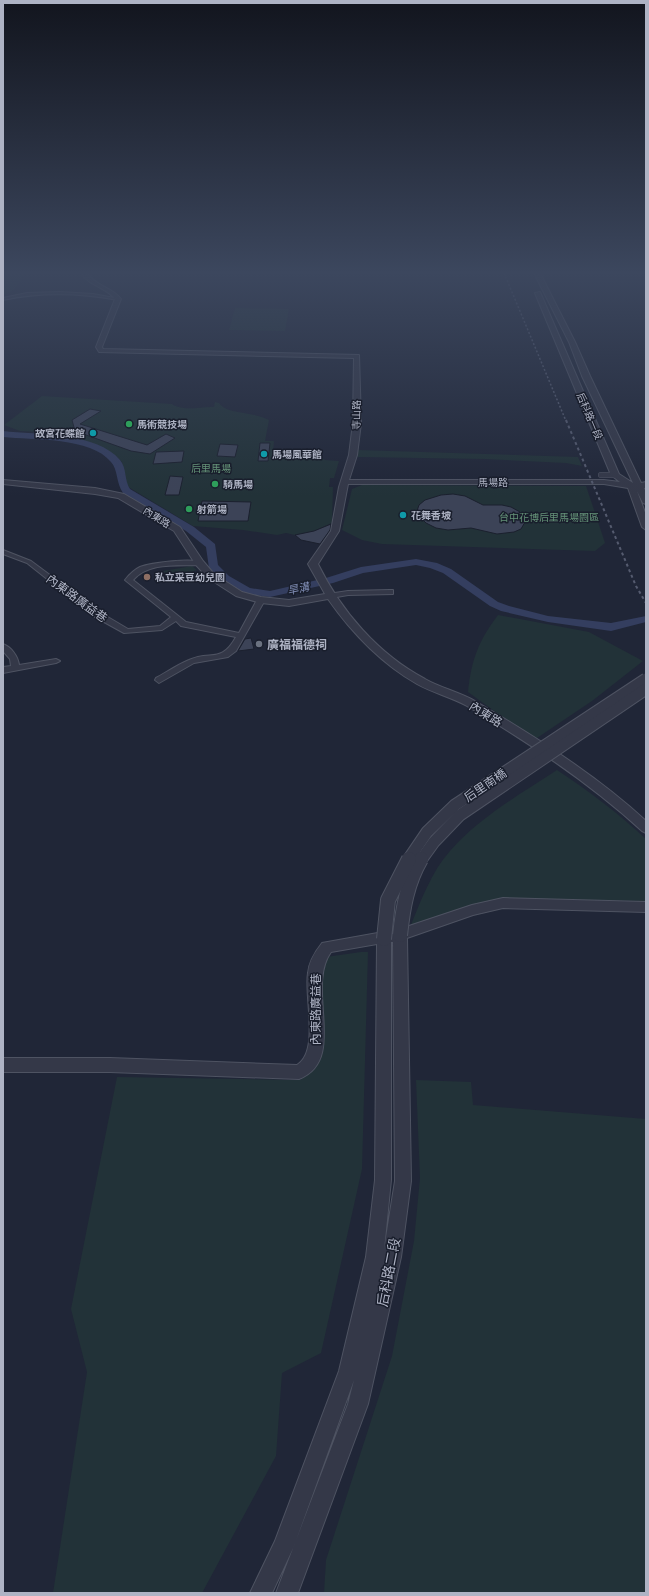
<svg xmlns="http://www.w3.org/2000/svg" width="649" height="1596" font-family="'Golos Text','Noto Sans TC',sans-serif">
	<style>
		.green { fill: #223238 }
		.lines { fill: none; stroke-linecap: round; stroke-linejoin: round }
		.river { fill: #343e5f; fill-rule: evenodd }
		.building { fill: #3c4357; stroke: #1b202e }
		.pedestrian-casing { stroke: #4e5362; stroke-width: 6 }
		.minor-casing { stroke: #4e5362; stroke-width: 2 }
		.tertiary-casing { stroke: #4e5362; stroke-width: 2 }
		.pedestrian { stroke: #343848; stroke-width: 5 }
		.minor { fill: #343848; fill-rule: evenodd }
		.tertiary { fill: #343848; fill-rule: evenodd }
		.rail-far1 { stroke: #555b6f; stroke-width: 1.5; stroke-dasharray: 2 2; stroke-linecap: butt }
		.rail { stroke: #555b6f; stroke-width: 2; stroke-dasharray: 3 3; stroke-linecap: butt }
		.tertiary-bridge-far1-casing { stroke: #4e5362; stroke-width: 13; stroke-linecap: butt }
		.tertiary-bridge-casing { stroke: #4e5362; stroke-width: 16; stroke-linecap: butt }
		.tertiary-bridge-far1 { stroke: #343848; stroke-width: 11 }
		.tertiary-bridge { stroke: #343848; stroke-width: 14 }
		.leisure-dot { fill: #2e9e5b; stroke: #191e2c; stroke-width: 1.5 }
		.culture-dot { fill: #0f9aa8; stroke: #191e2c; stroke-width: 1.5 }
		.education-dot { fill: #8d6e63; stroke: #191e2c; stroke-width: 1.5 }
		.worship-dot { fill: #6b7280; stroke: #191e2c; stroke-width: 1.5 }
		.labels { text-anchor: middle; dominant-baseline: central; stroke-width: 3; stroke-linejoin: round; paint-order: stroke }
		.far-street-label { font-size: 10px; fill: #aeb3c4; stroke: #191e2c }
		.far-poi-label { font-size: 10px; font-weight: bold; fill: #aeb3c4; stroke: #191e2c; text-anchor: start }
		.far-park-label { font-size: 10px; fill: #669479; stroke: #191e2c }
		.far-water-label { font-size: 11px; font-style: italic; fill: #7e8bb2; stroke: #191e2c }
		.street-label { font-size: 12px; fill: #aeb3c4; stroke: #191e2c }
		.poi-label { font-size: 12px; font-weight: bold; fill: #aeb3c4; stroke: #191e2c; text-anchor: start }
		.near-street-label { font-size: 14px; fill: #aeb3c4; stroke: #191e2c }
	</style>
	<rect width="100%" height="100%" fill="#202637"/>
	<g class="green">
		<polygon points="3,273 25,273 14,290 3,295"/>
		<polygon points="235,308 289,309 285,331 229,330"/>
		<path d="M 42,396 L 172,404 C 183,412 202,406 214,407 L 215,402 L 219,403 C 227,415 253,411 269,420 L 265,441 L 274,441 L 273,452 L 312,452 L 325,460 L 339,461 L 334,478 L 330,478 L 329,487 L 333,487 L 332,523 L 314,531 L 295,535 L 286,533 L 277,535 L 243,530 L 193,526 L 130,488 L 125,484 L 122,462 L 117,457 L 98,447 L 61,433 L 20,431 L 4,425 Z"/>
		<polygon points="358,450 578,457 582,466 566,463 485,459 357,457"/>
		<polygon points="362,485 586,486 605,543 595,551 382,544 362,540 342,530 352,489"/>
		<polygon points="192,566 197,570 171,579 163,571"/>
		<path d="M 498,615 L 589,632 L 643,661 L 592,701 L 534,740 L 468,692 C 471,660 479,640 498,615 Z"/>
		<path d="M 557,770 C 589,791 618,813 646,839 L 646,901 L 500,899 L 410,927 C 421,901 431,872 450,851 C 480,817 519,795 557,770 Z"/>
		<polygon points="361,952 368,952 362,1169 321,1353 282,1373 276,1456 202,1593 53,1593 87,1372 71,1309 117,1077 300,1080 313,1069 319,969 326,957"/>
		<polygon points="416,1080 471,1082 473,1105 646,1119 646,1593 324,1593 326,1560 392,1356 414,1241 420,1178"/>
	</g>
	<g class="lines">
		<path class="river" d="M 3,431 C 37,435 97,432 120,460 C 127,468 124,480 130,489 L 194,527 L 215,544 L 218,565 L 229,576 L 250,588 L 270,591 L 326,578 L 361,567 L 416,559 L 437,563 L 451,569 L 498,602 L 509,606 L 548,616 L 611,623 L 646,616 L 646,622 L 611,631 L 548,622 L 501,611 L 490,606 L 443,573 L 430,568 L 416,565 L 363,573 L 333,583 L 270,597 L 247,594 L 221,580 L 209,568 L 206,547 L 186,531 L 123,493 C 116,483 118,469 111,462 C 91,437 33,440 3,437 Z"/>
	</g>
	<g class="building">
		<polygon points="90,409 101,411 80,424 147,445 166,434 175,438 150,454 131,451 75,431 72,420"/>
		<polygon points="260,443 270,443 268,461 258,461"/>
		<polygon points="220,444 238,445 235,457 217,456"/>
		<polygon points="184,451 182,462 153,464 156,452"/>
		<polygon points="170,476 183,477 179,495 165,495"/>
		<polygon points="453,494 465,496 483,505 502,505 511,507 520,512 524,517 525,522 521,529 514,532 497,534 471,528 448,530 436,528 426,523 420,517 417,511 419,505 425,500 441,495"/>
		<polygon points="202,501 251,502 248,521 198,521"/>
		<polygon points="331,524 330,530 320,544 301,540 295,535 314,531"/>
		<polygon points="251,638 254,649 238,651 245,639"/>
	</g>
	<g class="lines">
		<defs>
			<polyline id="pedestrian" points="601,475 615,475"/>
			<g id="minor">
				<path d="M 60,292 L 93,294 L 120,299 L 118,300 C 81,293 40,292 3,300 L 3,298 L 27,293 Z"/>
				<path d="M 3,550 L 31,561 L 101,613 L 128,629 L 160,626 L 171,617 L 125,580 C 129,575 134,570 140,567 C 150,563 195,557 202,563 L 199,565 C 177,566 149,562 133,580 L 186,622 L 239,633 L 258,598 L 264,598 L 265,600 L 236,651 L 228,657 L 194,663 L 159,683 L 155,680 L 156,678 C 167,672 177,665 189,660 C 211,650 221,664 236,637 L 181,626 L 176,621 L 162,630 L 124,633 L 95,617 L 27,563 L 3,554 Z"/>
				<polygon points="390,590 393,590 393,594 348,595 331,598 327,596 328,594 348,591"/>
				<path d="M 3,644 C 11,647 18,656 19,665 L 56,659 L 60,661 L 56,663 L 3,673 L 3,667 L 11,666 L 10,659 L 3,651 Z"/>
			</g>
			<g id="tertiary">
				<path d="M 81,273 L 87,273 C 95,286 112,287 121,299 L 102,347 L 103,349 L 359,355 L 361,423 L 357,455 L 349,480 L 604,480 L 620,482 L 611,475 L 535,293 L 540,292 L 619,474 L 633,483 L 582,376 L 569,342 L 534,273 L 540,273 L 575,342 L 590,376 L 641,483 L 646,482 L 646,488 L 644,488 L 646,492 L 646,504 L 643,503 L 637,491 L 646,515 L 646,530 L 642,527 L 628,488 L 604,484 L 348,484 L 339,531 L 318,564 C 341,611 378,654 425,679 C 441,688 459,692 475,701 C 534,736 595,774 646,821 L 646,833 L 642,831 C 590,783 528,742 467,706 C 451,697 433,693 417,684 C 382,664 351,632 328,599 L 289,606 L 261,603 L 236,596 L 208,578 L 196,565 L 174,531 L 118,498 L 95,494 L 3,484 L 3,480 L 95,488 L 124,494 L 180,527 L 203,561 L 214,574 L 242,592 L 261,597 L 289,600 L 325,594 L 308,564 L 331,531 L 339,487 L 349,455 L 353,423 L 354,358 L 99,352 L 96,347 L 115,299 C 106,287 89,286 81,273 Z"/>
				<path d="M 503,898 L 646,902 L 646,912 L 503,908 L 473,915 L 407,938 L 411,1181 L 401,1257 L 368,1404 L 298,1593 L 276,1593 L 348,1404 L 354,1380 L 294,1546 L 272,1593 L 250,1593 L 275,1541 L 339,1371 L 366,1257 L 375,1180 L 377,944 L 331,952 C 305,988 348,1060 299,1079 L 110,1072 L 3,1072 L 3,1058 L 110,1058 L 297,1065 C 320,1051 304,997 308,973 C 309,961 315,952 322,943 L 400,929 L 472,905 ZM 391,942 L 393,942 L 395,1181 L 384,1250 L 391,1180 Z"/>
			</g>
		</defs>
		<use href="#pedestrian" class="pedestrian-casing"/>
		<use href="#minor" class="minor-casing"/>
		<use href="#tertiary" class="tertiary-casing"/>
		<use href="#pedestrian" class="pedestrian"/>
		<use href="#minor" class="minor"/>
		<use href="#tertiary" class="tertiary"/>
		<polyline class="rail-far1" points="504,273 566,421"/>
		<polyline class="rail" points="566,420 636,586 646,603"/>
		<defs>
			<g id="tertiary-bridge-far1">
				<polyline points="408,860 427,832 455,805 646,679"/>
				<polyline points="421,860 434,842 460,815 646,689"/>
			</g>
			<g id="tertiary-bridge">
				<path d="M 400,935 C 403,908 407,883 421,859"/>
				<polyline points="384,939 388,900 409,859"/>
			</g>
		</defs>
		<use href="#tertiary-bridge-far1" class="tertiary-bridge-far1-casing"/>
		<use href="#tertiary-bridge" class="tertiary-bridge-casing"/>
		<use href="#tertiary-bridge-far1" class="tertiary-bridge-far1"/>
		<use href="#tertiary-bridge" class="tertiary-bridge"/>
	</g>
	<linearGradient id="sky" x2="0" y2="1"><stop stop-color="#12151e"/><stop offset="0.55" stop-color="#3c475e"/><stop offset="1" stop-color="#3c475e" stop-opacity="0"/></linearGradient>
	<rect width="649" height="496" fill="url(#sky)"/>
	<g class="leisure-dot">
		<circle cx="129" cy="424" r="4"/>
		<circle cx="215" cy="484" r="4"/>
		<circle cx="189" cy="509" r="4"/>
	</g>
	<g class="culture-dot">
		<circle cx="93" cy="433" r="4"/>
		<circle cx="264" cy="454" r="4"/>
		<circle cx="403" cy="515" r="4"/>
	</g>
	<circle class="education-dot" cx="147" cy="577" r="4"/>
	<circle class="worship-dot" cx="259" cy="644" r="4"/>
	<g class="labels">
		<g class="far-street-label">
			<text transform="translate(356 415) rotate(-89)">寺山路</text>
			<text transform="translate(590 416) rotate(67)">后科路一段</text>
			<text x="493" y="482">馬場路</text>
			<text transform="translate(157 517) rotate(32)">內東路</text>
		</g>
		<g class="far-poi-label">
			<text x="137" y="424">馬術競技場</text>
			<text x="85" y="433" text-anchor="end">故宮花蝶館</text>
			<text x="272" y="454">馬場風華館</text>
			<text x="223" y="484">騎馬場</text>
			<text x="197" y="509">射箭場</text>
			<text x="411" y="515">花舞香坡</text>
			<text x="155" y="577">私立采豆幼兒園</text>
		</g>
		<g class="far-park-label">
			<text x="211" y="468">后里馬場</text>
			<text x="549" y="517">台中花博后里馬場園區</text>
		</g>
		<g class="far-water-label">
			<text transform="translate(298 588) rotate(-12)">旱溝</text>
		</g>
		<g class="street-label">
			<text transform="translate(77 598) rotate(36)">內東路廣益巷</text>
			<text transform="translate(486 714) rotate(32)">內東路</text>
			<text transform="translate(485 785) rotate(-34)">后里南橋</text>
			<text transform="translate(315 1009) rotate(-90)">內東路廣益巷</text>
		</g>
		<g class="poi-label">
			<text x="267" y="644">廣福福德祠</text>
		</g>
		<g class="near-street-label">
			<text transform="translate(388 1272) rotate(-79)">后科路二段</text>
		</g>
	</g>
	<rect width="649" height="1596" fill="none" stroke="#aeb3c4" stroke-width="8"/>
</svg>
